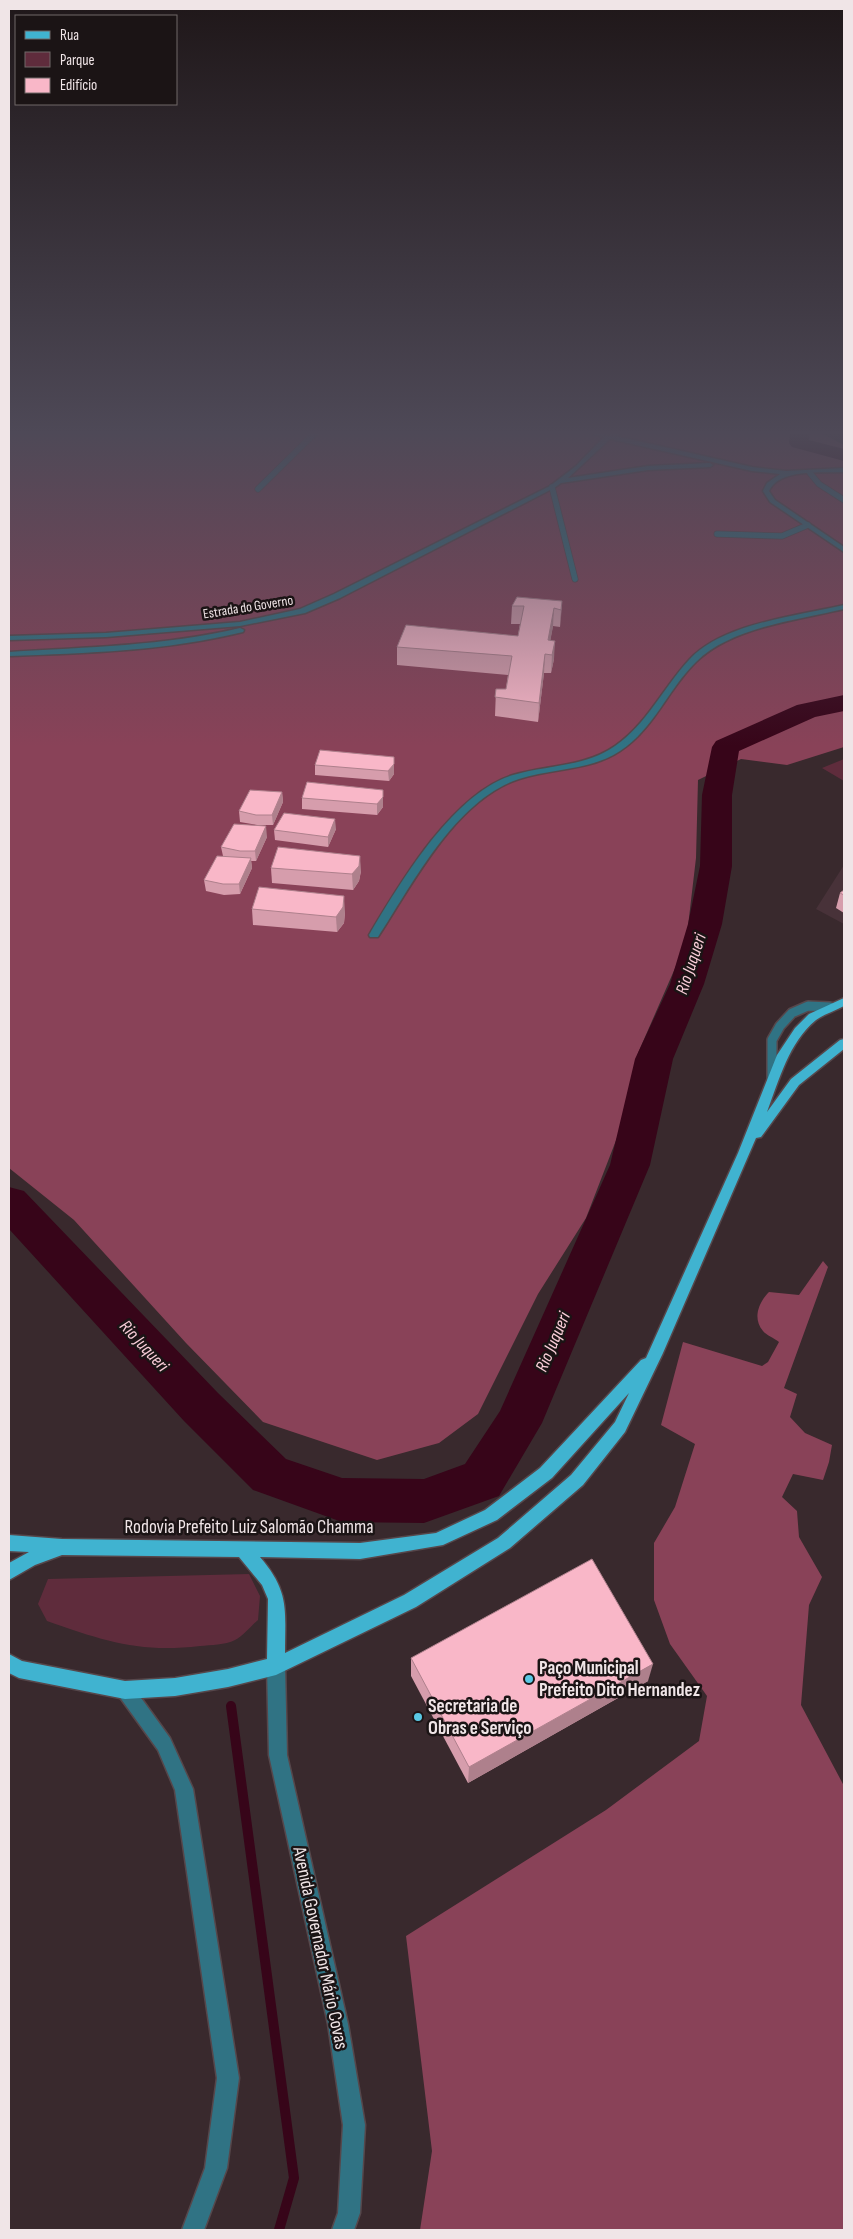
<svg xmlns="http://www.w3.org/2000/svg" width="853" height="2239" font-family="'Sofia Sans Condensed',sans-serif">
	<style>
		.built { fill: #483239 }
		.green { fill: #5f2c3c }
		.forest { fill: #894258 }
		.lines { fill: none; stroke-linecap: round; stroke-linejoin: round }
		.stream { stroke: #370519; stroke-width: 10 }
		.river { fill: #370519; fill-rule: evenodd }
		.service-far1-casing { stroke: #56474b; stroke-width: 7 }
		.service-casing { stroke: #56474b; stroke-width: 12 }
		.minor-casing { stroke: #56474b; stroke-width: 3 }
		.tertiary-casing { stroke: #56474b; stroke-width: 3 }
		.primary-casing { stroke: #56474b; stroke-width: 3 }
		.service-far1 { stroke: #307384; stroke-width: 5.5 }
		.service { stroke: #307384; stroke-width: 9 }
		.minor { fill: #307384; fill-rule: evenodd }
		.tertiary { fill: #307384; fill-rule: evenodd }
		.primary { fill: #40b3d0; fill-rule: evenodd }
		.wall { fill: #d69dac }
		.shaded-wall { fill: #ae808c }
		.building { fill: #f9b7c8; stroke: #ae808c }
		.poi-dot { fill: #5ac8e5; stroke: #1b1415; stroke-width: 2 }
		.labels { text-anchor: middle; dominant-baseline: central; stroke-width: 5; stroke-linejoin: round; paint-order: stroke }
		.far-street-label { font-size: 14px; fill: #f0e5e7; stroke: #1b1415 }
		.water-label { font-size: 18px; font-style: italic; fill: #faced9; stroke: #1b1415 }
		.near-street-label { font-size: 19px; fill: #f0e5e7; stroke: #1b1415 }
		.near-poi-label { font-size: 19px; font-weight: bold; fill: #f0e5e7; stroke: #1b1415; text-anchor: start }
	</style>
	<rect width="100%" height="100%" fill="#39292d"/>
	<polygon class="built" points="844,865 844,924 816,909"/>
	<g class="green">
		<polygon points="844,759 844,781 822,768"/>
		<path d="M 249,1574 L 260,1596 L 258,1620 C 251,1626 243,1636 235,1640 C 225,1645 211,1645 200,1646 C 139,1653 104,1641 47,1621 L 38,1604 L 48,1579 Z"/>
	</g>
	<g class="forest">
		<polygon points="9,432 819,432 844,445 844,747 787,765 741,759 698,780 696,858 686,943 638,1053 620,1130 586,1218 538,1294 478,1414 439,1443 377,1460 263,1422 186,1343 74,1220 9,1168"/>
		<path d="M 823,1261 L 828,1267 L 784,1388 L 797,1394 L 790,1417 L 805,1433 L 832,1445 L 829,1462 L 823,1480 L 793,1474 L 782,1497 L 797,1511 L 799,1537 L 822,1577 L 809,1605 L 801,1705 L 844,1786 L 844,2230 L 420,2230 L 432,2151 L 406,1936 L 606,1810 L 699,1741 L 707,1696 L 670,1644 L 654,1600 L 654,1543 L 675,1507 L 695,1444 L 661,1425 L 683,1342 L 762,1366 L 768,1362 L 779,1342 C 774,1338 766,1335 763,1331 C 752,1318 759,1302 769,1292 L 799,1295 Z"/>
	</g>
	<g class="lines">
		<polyline class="stream" points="231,1706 294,2178 279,2230"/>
		<g class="river">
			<polygon points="790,432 810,432 809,440 844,449 844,461 792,447 789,443"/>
			<polygon points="844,695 844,711 815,717 739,751 732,795 732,866 722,924 704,984 673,1059 650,1165 542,1423 499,1496 424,1523 342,1522 253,1490 184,1421 9,1229 9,1187 24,1191 218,1393 286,1459 342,1478 424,1479 465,1464 500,1411 610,1165 635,1059 670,984 688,924 700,866 702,795 712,747 716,741 797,705"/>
		</g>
		<defs>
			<g id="service-far1">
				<polyline points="810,473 819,484 844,500"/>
				<polyline points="552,487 575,579"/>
				<polyline points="258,489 316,432"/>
				<polyline points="717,534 782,536 808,525"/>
			</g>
			<polyline id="service" points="772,1081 772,1040 780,1026 792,1013 808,1006 830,1007"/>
			<g id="minor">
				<path d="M 586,432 L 609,435 L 623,432 L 616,436 L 752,467 L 786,471 L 844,468 L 844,472 C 823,473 779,468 769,491 L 775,500 L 844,547 L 844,552 L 770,502 L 763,491 L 767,483 L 780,474 L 752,471 L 610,439 L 568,478 L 648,466 L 710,463 L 713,465 L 710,467 L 648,470 L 561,483 L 554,488 L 340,598 L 305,613 L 240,626 L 106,637 L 9,640 L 9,636 L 106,633 L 240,622 L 300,609 L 334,594 L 550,486 L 576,466 L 604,437 Z"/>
				<path d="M 844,605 L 844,609 C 798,620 731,627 696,662 C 668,689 654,729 620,751 C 590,771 553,768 519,779 C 455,800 412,885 378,937 L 370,937 L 369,935 C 400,883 453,793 513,775 C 547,765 585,767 615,746 C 647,724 663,688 689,660 C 723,623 797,616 844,605 Z"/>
				<path d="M 240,628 L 244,630 L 243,632 C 166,651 87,653 9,656 L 9,652 C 87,647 164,646 240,628 Z"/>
			</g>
			<g id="tertiary">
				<polygon points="276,1657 282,1660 285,1666 287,1755 348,2024 365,2125 360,2213 354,2230 332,2230 338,2213 343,2125 328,2024 269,1755 267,1666 270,1660"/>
				<polygon points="125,1681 131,1684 170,1738 193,1789 239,2078 227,2168 204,2230 182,2230 205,2168 217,2078 175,1790 158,1750 119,1696 116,1690 119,1684"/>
			</g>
			<path id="primary" d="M 844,998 L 844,1006 C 835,1011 824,1014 816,1020 C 789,1042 779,1080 767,1112 L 791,1079 L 840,1040 L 844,1039 L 844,1049 L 799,1085 L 761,1137 L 756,1138 L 663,1353 L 625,1432 L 583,1485 L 510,1548 L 416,1607 L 276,1675 L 228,1687 L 175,1696 L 125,1699 L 19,1678 L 9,1673 L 9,1654 L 22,1661 L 125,1681 L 175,1678 L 228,1669 L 267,1659 L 268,1599 L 262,1585 L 239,1557 L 62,1555 L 35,1565 L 9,1580 L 9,1563 L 29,1552 L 9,1551 L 9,1535 L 62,1539 L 360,1543 L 436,1533 L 485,1510 L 540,1468 L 641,1360 L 646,1358 L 738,1153 L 777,1055 L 795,1028 L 809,1014 ZM 629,1393 L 615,1422 L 571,1475 L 498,1538 L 404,1595 L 285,1653 C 285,1610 290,1592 260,1557 L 360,1559 L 443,1545 L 497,1520 L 552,1478 Z"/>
		</defs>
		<use href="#service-far1" class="service-far1-casing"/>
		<use href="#service" class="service-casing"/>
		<use href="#minor" class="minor-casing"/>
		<use href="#tertiary" class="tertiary-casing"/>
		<use href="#primary" class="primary-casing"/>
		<use href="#service-far1" class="service-far1"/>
		<use href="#service" class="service"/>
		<use href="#minor" class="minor"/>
		<use href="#tertiary" class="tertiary"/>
		<use href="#primary" class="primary"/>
	</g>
	<g class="wall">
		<polygon points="562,601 560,627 553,626 550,641 554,659 551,673 544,673 538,722 495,716 496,689 506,689 508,675 397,665 397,647 518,636 520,624 511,624 512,606"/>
		<polygon points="394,757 394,774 389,781 315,775 315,765"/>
		<polygon points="383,790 383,807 377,815 302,809 302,798"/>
		<polygon points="282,792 283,802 273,825 257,825 240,822 239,811"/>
		<polygon points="336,829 328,847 275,840 274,830"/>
		<polygon points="267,837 256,861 251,861 252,868 240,894 224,895 206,891 204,880 223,856 221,847"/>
		<polygon points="271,868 361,871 359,881 353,890 272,883"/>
		<polygon points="844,890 844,913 836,908 840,893"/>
		<polygon points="252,909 345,912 344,923 337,932 253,925"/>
		<polygon points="411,1658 648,1681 468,1783 411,1676"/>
	</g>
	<g class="shaded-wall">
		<polygon points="562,601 561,618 560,627 561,610"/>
		<polygon points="554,608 553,626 548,654 548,640"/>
		<polygon points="555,641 554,659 551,673 552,655"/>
		<polygon points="545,654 544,673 538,722 539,703"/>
		<polygon points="394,764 394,774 389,781 388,771"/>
		<polygon points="383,790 383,807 377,815 377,804"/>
		<polygon points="282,792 283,802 273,825 272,815"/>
		<polygon points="335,819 336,829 328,847 328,837"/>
		<polygon points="266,826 267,837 256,861 255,851"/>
		<polygon points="360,856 361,871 359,881 353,890 352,874"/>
		<polygon points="251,858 252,868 240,894 239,884"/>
		<polygon points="344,896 345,912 344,923 337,932 336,917"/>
		<polygon points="653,1664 648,1681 468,1783 469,1767"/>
	</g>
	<g class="building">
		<polygon points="517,597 562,601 561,610 554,608 548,640 555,641 552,655 545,654 539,703 495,697 496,689 506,689 512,656 397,647 406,625 518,636 524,606 512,606"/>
		<polygon points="320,750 394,757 394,764 388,771 315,765"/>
		<polygon points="307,782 383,790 383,797 377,804 302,798"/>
		<polygon points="250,790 282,792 272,815 256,815 239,811"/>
		<polygon points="284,813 335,819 328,837 274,830"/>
		<polygon points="234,824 266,826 255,851 240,851 221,847"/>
		<polygon points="278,847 360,856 359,866 352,874 271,868"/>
		<polygon points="217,856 251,858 239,884 223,884 204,880"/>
		<polygon points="259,887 344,896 343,907 336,917 252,909"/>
		<polygon points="844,890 844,895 840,893"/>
		<polygon points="592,1559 653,1664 469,1767 411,1658"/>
	</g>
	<linearGradient id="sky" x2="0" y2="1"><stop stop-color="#1f1719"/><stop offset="0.58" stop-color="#4e4957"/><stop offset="1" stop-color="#4e4957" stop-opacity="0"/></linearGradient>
	<rect width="853" height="746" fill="url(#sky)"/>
	<g class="poi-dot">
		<circle cx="529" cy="1679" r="5"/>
		<circle cx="418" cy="1717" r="5"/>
	</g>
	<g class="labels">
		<g class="far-street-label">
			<text transform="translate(248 607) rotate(-9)">Estrada do Governo</text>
		</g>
		<g class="water-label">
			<text transform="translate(691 964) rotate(-72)">Rio Juqueri</text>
			<text transform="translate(553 1342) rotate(-67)">Rio Juqueri</text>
			<text transform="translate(144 1346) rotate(47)">Rio Juqueri</text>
		</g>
		<g class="near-street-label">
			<text x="249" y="1527">Rodovia Prefeito Luiz Salomão Chamma</text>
			<text transform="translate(320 1948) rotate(78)">Avenida Governador Mário Covas</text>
		</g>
		<g class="near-poi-label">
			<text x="539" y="1668">Paço Municipal<tspan x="539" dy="22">Prefeito Dito Hernandez</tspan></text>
			<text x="428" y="1706">Secretaria de<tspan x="428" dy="22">Obras e Serviço</tspan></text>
		</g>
	</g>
	<rect width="853" height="2239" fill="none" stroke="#f0e5e7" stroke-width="20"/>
	<rect x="15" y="15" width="162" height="90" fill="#1b1415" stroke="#706869"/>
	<rect x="25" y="31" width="25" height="8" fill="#40b3d0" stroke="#706869"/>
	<text x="60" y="40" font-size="15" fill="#f0e5e7">Rua</text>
	<rect x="25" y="52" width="25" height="15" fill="#5f2c3c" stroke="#706869"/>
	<text x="60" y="65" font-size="15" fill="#f0e5e7">Parque</text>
	<rect x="25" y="78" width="25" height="15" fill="#f9b7c8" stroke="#706869"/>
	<text x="60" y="90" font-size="15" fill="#f0e5e7">Edifício</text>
</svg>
